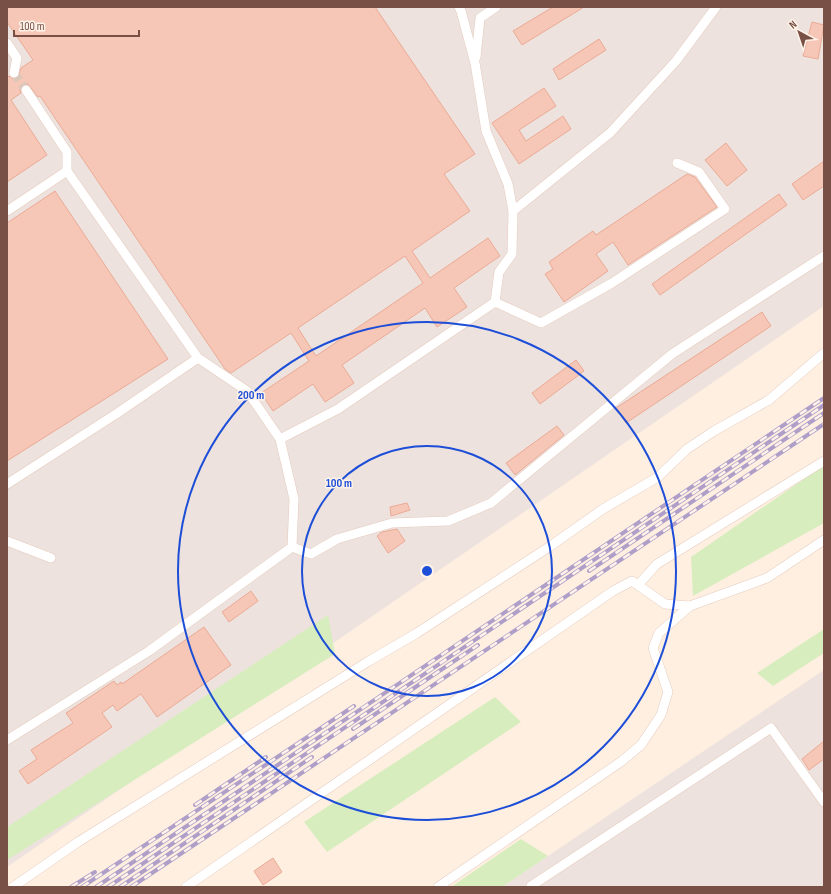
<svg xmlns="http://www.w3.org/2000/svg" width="831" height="894" font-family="'Sofia Sans Condensed',sans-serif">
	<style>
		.industrial { fill: #ede2dd }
		.green { fill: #d8edbe }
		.building { fill: #f6c7b6; stroke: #ebaa95; fill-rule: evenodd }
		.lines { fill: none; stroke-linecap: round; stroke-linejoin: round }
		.minor-tunnel { stroke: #dcc7ba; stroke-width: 9; stroke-dasharray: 9 4.5; stroke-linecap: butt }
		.minor-casing { stroke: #e5cbbe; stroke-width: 10 }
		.minor { stroke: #fff; stroke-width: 9 }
		.rail-casing { stroke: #af9fc8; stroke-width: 4 }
		.rail { stroke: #fff3e9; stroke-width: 2.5; stroke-dasharray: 8; stroke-linecap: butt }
		.ring { fill: none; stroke: #1d4ed8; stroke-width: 2 }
		.centre { fill: #1d4ed8; stroke: #fff3e9; stroke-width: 2 }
		.ring-label { font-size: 12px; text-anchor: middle; font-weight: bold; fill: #1d4ed8; stroke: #fff3e9; stroke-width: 3; stroke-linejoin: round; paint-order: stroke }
	</style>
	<rect width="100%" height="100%" fill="#feefe1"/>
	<g class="industrial">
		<polygon points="7,7 824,7 824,306 7,867"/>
		<polygon points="824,670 824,887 502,887"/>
	</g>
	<g class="green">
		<polygon points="824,465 824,523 693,596 691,557"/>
		<polygon points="328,615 335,654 7,860 7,827"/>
		<polygon points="824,629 824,653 773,686 757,673"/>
		<polygon points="495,697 521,722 327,852 304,822"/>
		<polygon points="521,839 548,856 502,887 451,887"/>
	</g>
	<g class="building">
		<path d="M 7,7 L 375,7 L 475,154 L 444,174 L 470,211 L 412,251 L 430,278 L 488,238 L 500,256 L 454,288 L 467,307 L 437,327 L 425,308 L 342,365 L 354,383 L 325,402 L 313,384 L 273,411 L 261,393 L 309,361 L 291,333 L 231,373 L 225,369 L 40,96 L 38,97 L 28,84 L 22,85 L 20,90 L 21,93 L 11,100 L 47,155 L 7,182 L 7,78 L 9,76 L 13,79 L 18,77 L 21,68 L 33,60 L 7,22 ZM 405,256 L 423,283 L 316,356 L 298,328 Z"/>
		<polygon points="553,7 584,7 522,45 513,31"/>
		<polygon points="812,22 824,25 818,59 803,56"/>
		<polygon points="599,39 606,50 559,80 553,69"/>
		<polygon points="544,88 556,106 519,130 526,141 563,116 571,129 519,164 492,123"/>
		<polygon points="726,143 747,170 727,186 705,160"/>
		<polygon points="824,161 824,186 803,200 792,184"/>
		<polygon points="687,174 695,177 717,207 628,265 613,242 596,254 608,271 564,302 545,274 553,269 549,262 593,231 596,235"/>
		<polygon points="55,191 168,359 7,461 7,223"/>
		<polygon points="779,194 787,205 660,295 652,284"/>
		<polygon points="762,312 771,326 626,423 616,408"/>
		<polygon points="576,360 584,371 540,404 532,393"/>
		<polygon points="557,426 564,435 515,475 506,463"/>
		<polygon points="407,503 410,510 391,516 390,507"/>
		<polygon points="397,529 405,541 388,553 377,536 382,532"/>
		<polygon points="251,591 258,601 229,622 222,612"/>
		<polygon points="204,627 231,665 157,717 141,694 117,711 113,705 102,713 112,727 28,784 19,771 37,759 31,750 73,723 66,713 114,681 117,685 121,682 122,684"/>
		<polygon points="824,741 824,759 809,770 802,759"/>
		<polygon points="273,858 282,872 263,885 254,871"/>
	</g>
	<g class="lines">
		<polyline class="minor-tunnel" points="14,73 26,90"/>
		<defs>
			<g id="minor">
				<polyline points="459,7 461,11 475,63 486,131 508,184 513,211 610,133 676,61 716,7"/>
				<polyline points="7,43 17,58 14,73"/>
				<polyline points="476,57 480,18 496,7"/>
				<polyline points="26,90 67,152 67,171"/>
				<polyline points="7,211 67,171 198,358 247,391 280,439 294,499 292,547 149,651 7,740"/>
				<polyline points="495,302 499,272 512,254 513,211"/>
				<polyline points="280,439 338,409 495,302 541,323 612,283 725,209 699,172 677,163"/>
				<polyline points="7,484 116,414 198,358"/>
				<polyline points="7,541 51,558"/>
				<polyline points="292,547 311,554 337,539 392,523 448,521 491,503 672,354 824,256"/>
				<polyline points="638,585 657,564 824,461"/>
				<polyline points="13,887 78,842 369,661 417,633 549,547 603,509 658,477 687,449 714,431 769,400 824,353"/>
				<polyline points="186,887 613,591 632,581 665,604 690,606 767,578 824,540"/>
				<polyline points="438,887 622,761 641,745 661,715 668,692 653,648 659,633 690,606"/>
				<polyline points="532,887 531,886 771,728 824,802"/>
			</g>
		</defs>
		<use href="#minor" class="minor-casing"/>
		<use href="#minor" class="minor"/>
		<defs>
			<g id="rail">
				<polyline points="589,571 824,413"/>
				<polyline points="353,729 478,645"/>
				<polyline points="195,805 266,757"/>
				<polyline points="71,887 95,872"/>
				<polyline points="82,887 354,706"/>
				<polyline points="96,887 824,398"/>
				<polyline points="108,887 824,405"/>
				<polyline points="120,887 312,757"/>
				<polyline points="131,887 824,424"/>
			</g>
		</defs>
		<use href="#rail" class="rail-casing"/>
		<use href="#rail" class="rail"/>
	</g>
	<g class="ring">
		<circle cx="427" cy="571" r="125"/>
		<circle cx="427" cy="571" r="249"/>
	</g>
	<circle cx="427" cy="571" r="6" class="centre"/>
	<g class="ring-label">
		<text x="251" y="399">200 m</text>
		<text x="339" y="487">100 m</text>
	</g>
	<rect width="831" height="894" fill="none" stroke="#785045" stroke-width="16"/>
	<g transform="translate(799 32) rotate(320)" stroke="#fff3e9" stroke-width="3" paint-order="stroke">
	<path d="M0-3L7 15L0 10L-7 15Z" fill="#785045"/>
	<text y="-6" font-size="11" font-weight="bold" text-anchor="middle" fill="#785045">N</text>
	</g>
	<path d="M14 30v6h125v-6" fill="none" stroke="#785045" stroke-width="2"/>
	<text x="20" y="30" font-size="12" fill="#785045" stroke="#fff3e9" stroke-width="3" paint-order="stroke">100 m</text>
</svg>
